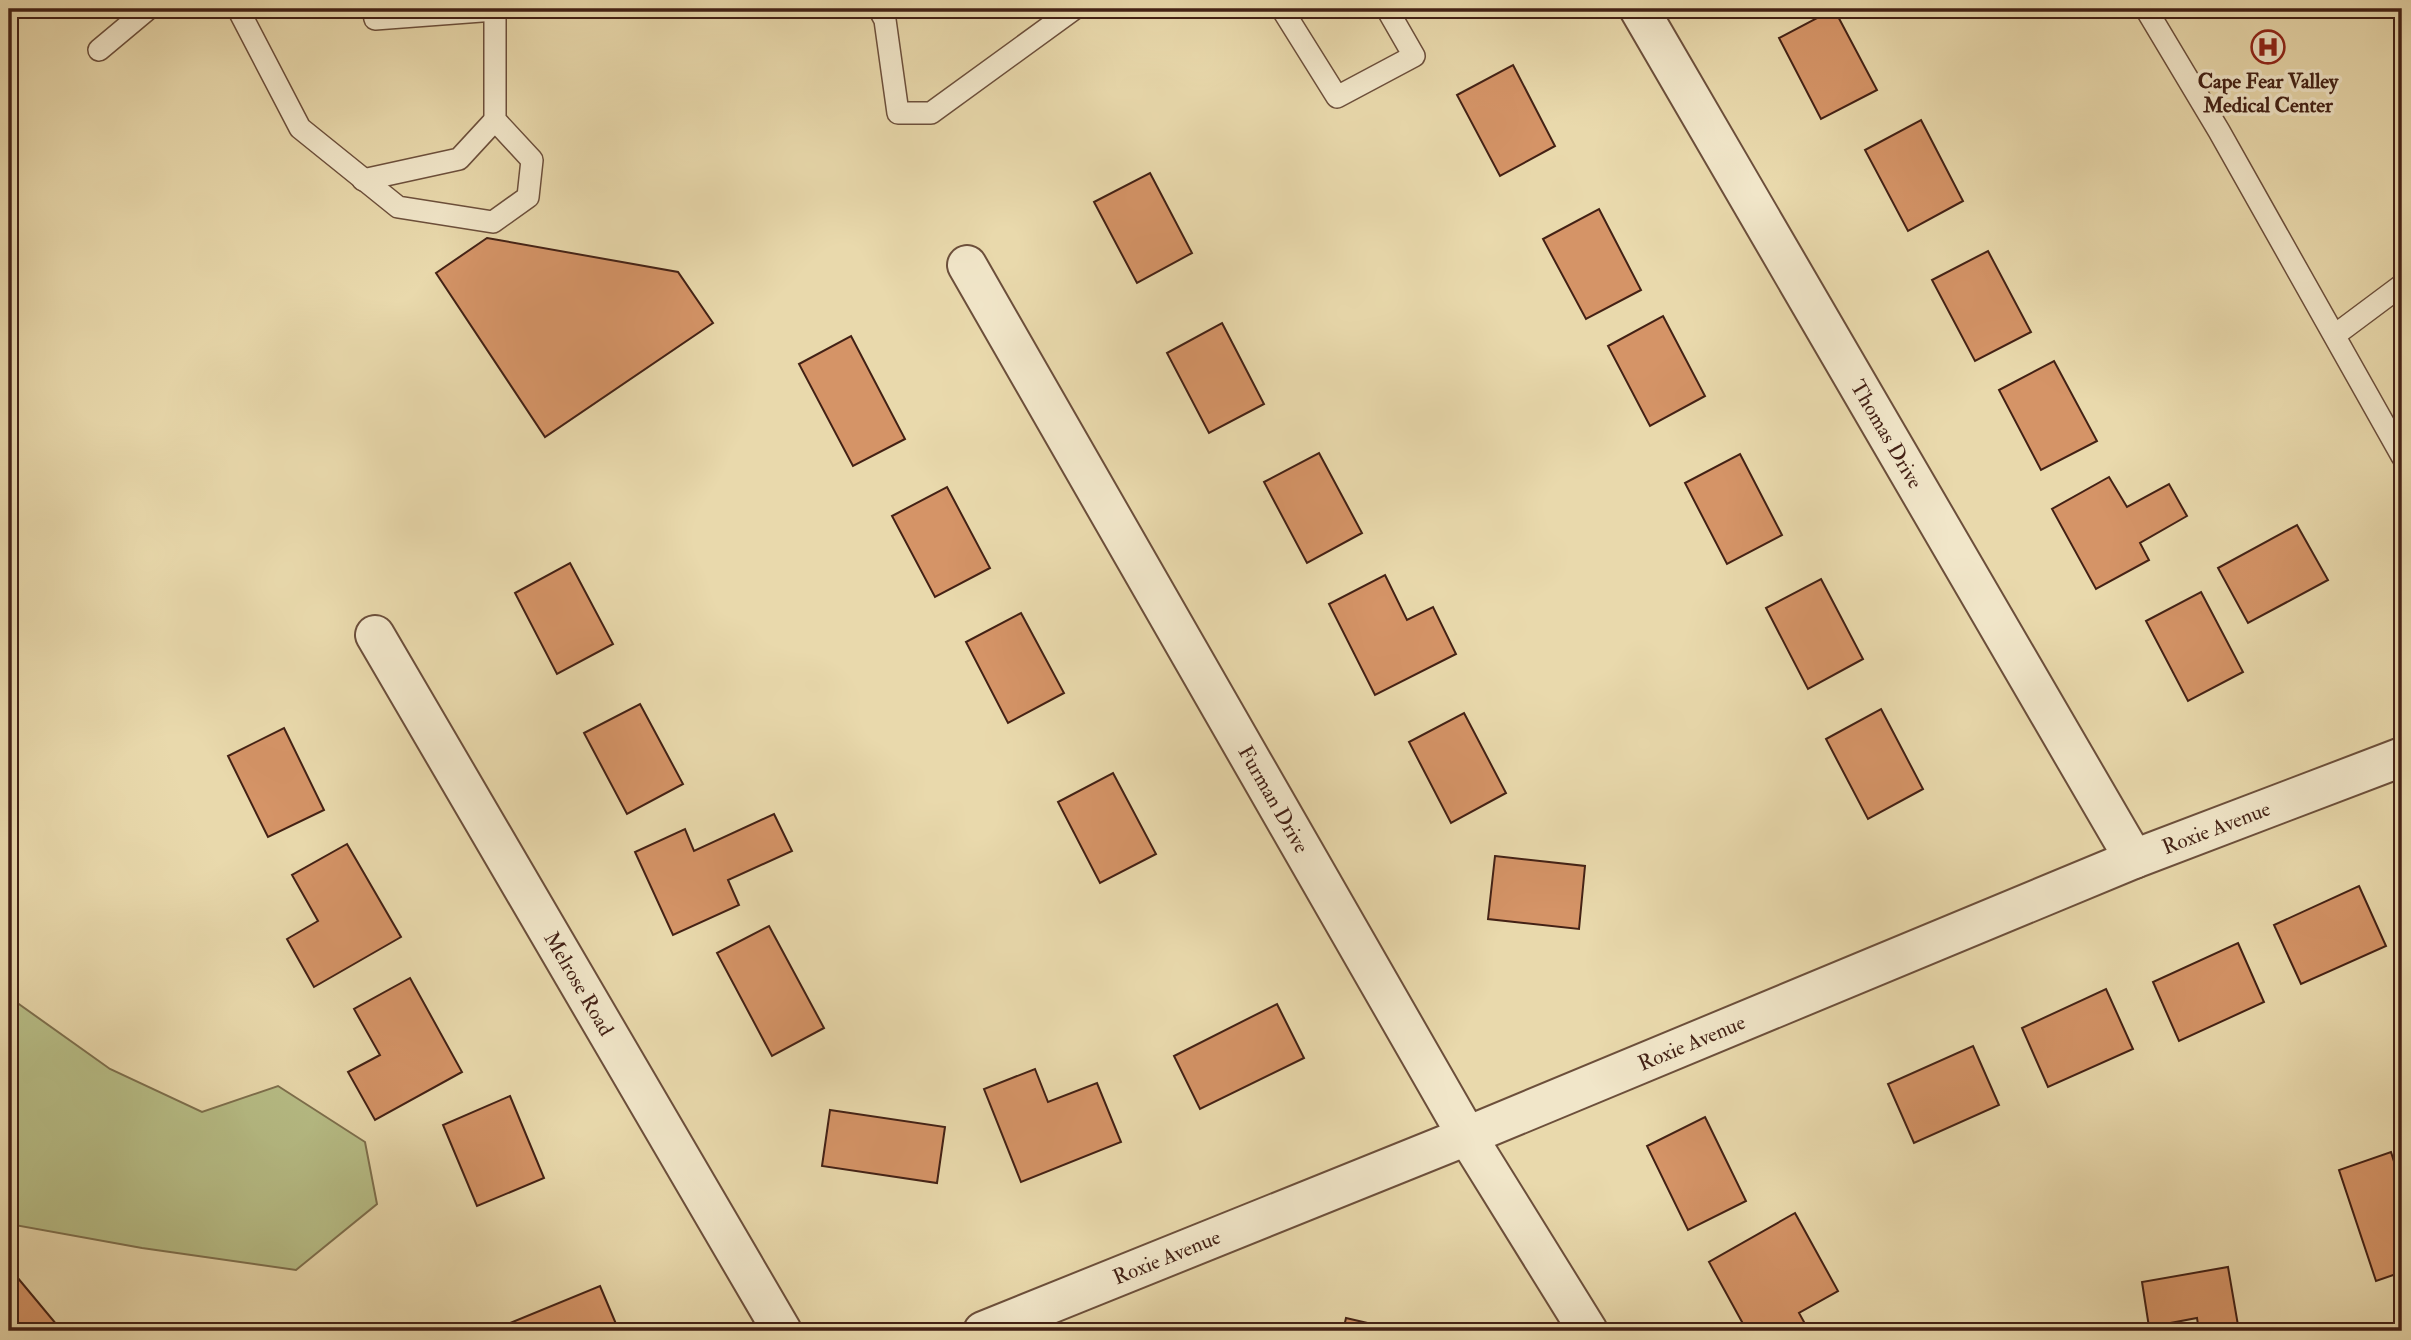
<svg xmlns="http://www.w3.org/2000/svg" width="2411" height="1340" font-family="'IM FELL Double Pica',serif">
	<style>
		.green { fill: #b8bf88; stroke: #7e704e; stroke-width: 2 }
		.building { fill: #d59467; stroke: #432115; stroke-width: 2 }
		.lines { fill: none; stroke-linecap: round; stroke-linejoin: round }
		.service-casing { stroke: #6c4f3b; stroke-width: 24 }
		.minor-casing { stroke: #6c4f3b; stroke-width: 42 }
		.tertiary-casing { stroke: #6c4f3b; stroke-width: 42 }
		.service { stroke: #f1e6c9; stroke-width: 21 }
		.minor { stroke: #f1e6c9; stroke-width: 38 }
		.tertiary { stroke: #f1e6c9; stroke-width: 38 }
		.labels { text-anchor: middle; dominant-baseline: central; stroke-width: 7; stroke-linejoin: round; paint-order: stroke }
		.poi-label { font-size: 21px; font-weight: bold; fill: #432115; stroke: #f1e6c9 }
		.street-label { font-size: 21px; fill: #432115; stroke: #f1e6c9 }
	</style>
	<rect width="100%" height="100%" fill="#e9d9ac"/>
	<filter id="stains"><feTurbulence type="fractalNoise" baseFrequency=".00286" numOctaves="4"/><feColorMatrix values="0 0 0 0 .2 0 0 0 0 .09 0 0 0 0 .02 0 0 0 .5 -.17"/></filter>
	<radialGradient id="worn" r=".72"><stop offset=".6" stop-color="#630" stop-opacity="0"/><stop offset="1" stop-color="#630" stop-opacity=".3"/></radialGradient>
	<polygon class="green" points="9,997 110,1069 202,1112 278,1086 365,1142 377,1204 296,1270 142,1248 9,1224"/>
	<g class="building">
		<polygon points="1834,9 1877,90 1821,119 1779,38"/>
		<polygon points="1513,65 1555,146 1500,176 1457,95"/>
		<polygon points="1921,120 1963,201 1908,231 1865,150"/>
		<polygon points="1150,173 1192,253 1137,283 1094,202"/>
		<polygon points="1599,209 1641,290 1586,319 1543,239"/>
		<polygon points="487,238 678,272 713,323 545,437 436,273"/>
		<polygon points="1988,251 2031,332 1975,361 1932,280"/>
		<polygon points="1663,316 1705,396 1650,426 1608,346"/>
		<polygon points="1222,323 1264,404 1209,433 1167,353"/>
		<polygon points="851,336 905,439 853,466 799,364"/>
		<polygon points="2054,361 2097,441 2041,470 1999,390"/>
		<polygon points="1319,453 1362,533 1307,563 1264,482"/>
		<polygon points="1740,454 1782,535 1727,564 1685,483"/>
		<polygon points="2109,477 2127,507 2169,484 2187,516 2140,543 2149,560 2096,589 2052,509"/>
		<polygon points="947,487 990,568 935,597 892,516"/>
		<polygon points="2297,525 2328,580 2248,623 2218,568"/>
		<polygon points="570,563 613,644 557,674 515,593"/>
		<polygon points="1385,575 1407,620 1433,607 1456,654 1375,695 1329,604"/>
		<polygon points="1821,579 1863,659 1808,689 1766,608"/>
		<polygon points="2201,592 2243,672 2188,701 2146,621"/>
		<polygon points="1021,613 1064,693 1008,723 966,642"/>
		<polygon points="640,704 683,784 627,814 584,733"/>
		<polygon points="1881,709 1923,789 1868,819 1826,739"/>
		<polygon points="1464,713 1506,793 1451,823 1409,742"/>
		<polygon points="284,728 324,810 268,837 228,756"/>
		<polygon points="1113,773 1156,854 1100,883 1058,802"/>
		<polygon points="774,814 792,851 728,880 739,905 673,935 635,852 685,829 694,851"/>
		<polygon points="347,844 401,937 314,987 287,939 318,921 292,875"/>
		<polygon points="1495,856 1585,866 1579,929 1488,919"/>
		<polygon points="2359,886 2386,946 2301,984 2274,925"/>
		<polygon points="769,926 824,1028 772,1056 717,953"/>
		<polygon points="2238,943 2264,1002 2179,1041 2153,982"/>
		<polygon points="410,978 462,1072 375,1120 348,1072 380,1055 354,1009"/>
		<polygon points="2106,989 2133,1049 2048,1087 2022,1028"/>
		<polygon points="1277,1004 1304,1058 1200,1109 1174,1056"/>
		<polygon points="1973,1046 1999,1105 1914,1143 1888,1084"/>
		<polygon points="1035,1069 1048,1102 1097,1083 1121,1142 1021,1182 984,1089"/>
		<polygon points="510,1096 544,1178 477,1206 443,1125"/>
		<polygon points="830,1110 945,1127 937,1183 822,1166"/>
		<polygon points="1705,1117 1746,1201 1688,1230 1647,1146"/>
		<polygon points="2391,1152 2402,1187 2402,1272 2376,1281 2339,1170"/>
		<polygon points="1795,1213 1838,1291 1799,1313 1809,1331 1747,1331 1709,1262"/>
		<polygon points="2228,1267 2239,1331 2199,1331 2197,1318 2149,1327 2142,1282"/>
		<polygon points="17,1277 62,1331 9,1331 9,1284"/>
		<polygon points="600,1286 619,1331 493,1330"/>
		<polygon points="1346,1318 1402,1331 1343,1331"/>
	</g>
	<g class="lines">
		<defs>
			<g id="service">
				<polyline points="238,9 300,128 398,207 493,222 528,197 532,160 495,120 495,9"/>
				<polyline points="373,9 375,19 495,10"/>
				<polyline points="879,9 885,20 898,113 931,113 1074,9"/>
				<polyline points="1282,9 1337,97 1414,56 1387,9"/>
				<polyline points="2146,9 2219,131 2402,456"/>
				<polyline points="99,50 148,9"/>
				<polyline points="363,180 459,159 495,120"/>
				<polyline points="2335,335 2402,285"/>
			</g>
			<g id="minor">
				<path id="s1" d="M 1639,9 L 2134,859"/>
				<path id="s2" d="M 967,265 L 1467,1136 L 1588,1331"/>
				<path id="s3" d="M 375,635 L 782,1331"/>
			</g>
			<g id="tertiary">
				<path id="s4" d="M 983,1331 L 1467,1136 L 2134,859 L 2402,757"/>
			</g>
		</defs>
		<use href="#service" class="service-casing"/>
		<use href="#minor" class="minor-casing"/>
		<use href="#tertiary" class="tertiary-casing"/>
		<use href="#service" class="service"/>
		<use href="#minor" class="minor"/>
		<use href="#tertiary" class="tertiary"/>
	</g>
	<defs>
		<symbol id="hospital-ring" viewBox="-11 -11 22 22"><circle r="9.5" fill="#f1e6c9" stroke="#8f2418" stroke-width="1.5"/><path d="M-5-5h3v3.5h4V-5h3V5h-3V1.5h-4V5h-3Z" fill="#8f2418"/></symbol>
	</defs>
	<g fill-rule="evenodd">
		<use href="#hospital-ring" x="2249" y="28" width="38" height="38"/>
	</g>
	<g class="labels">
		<g class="poi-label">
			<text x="2268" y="81">Cape Fear Valley<tspan x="2268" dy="24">Medical Center</tspan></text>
		</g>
		<g class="street-label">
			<text stroke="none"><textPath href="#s1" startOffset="492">Thomas Drive</textPath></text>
			<text stroke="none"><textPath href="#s2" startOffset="616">Furman Drive</textPath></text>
			<text stroke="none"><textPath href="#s4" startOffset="1332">Roxie Avenue</textPath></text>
			<text stroke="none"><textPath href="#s3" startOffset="404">Melrose Road</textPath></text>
			<text stroke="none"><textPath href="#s4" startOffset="765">Roxie Avenue</textPath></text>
			<text stroke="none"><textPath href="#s4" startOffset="198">Roxie Avenue</textPath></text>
		</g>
	</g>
	<rect width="2411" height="1340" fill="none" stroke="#e9d9ac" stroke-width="35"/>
	<rect x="10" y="10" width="2390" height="1319" fill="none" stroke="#432115" stroke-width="3.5"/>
	<rect x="18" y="18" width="2376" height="1305" fill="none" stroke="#432115" stroke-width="2"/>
	<rect width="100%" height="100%" filter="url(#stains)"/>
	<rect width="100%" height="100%" fill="url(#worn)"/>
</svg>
